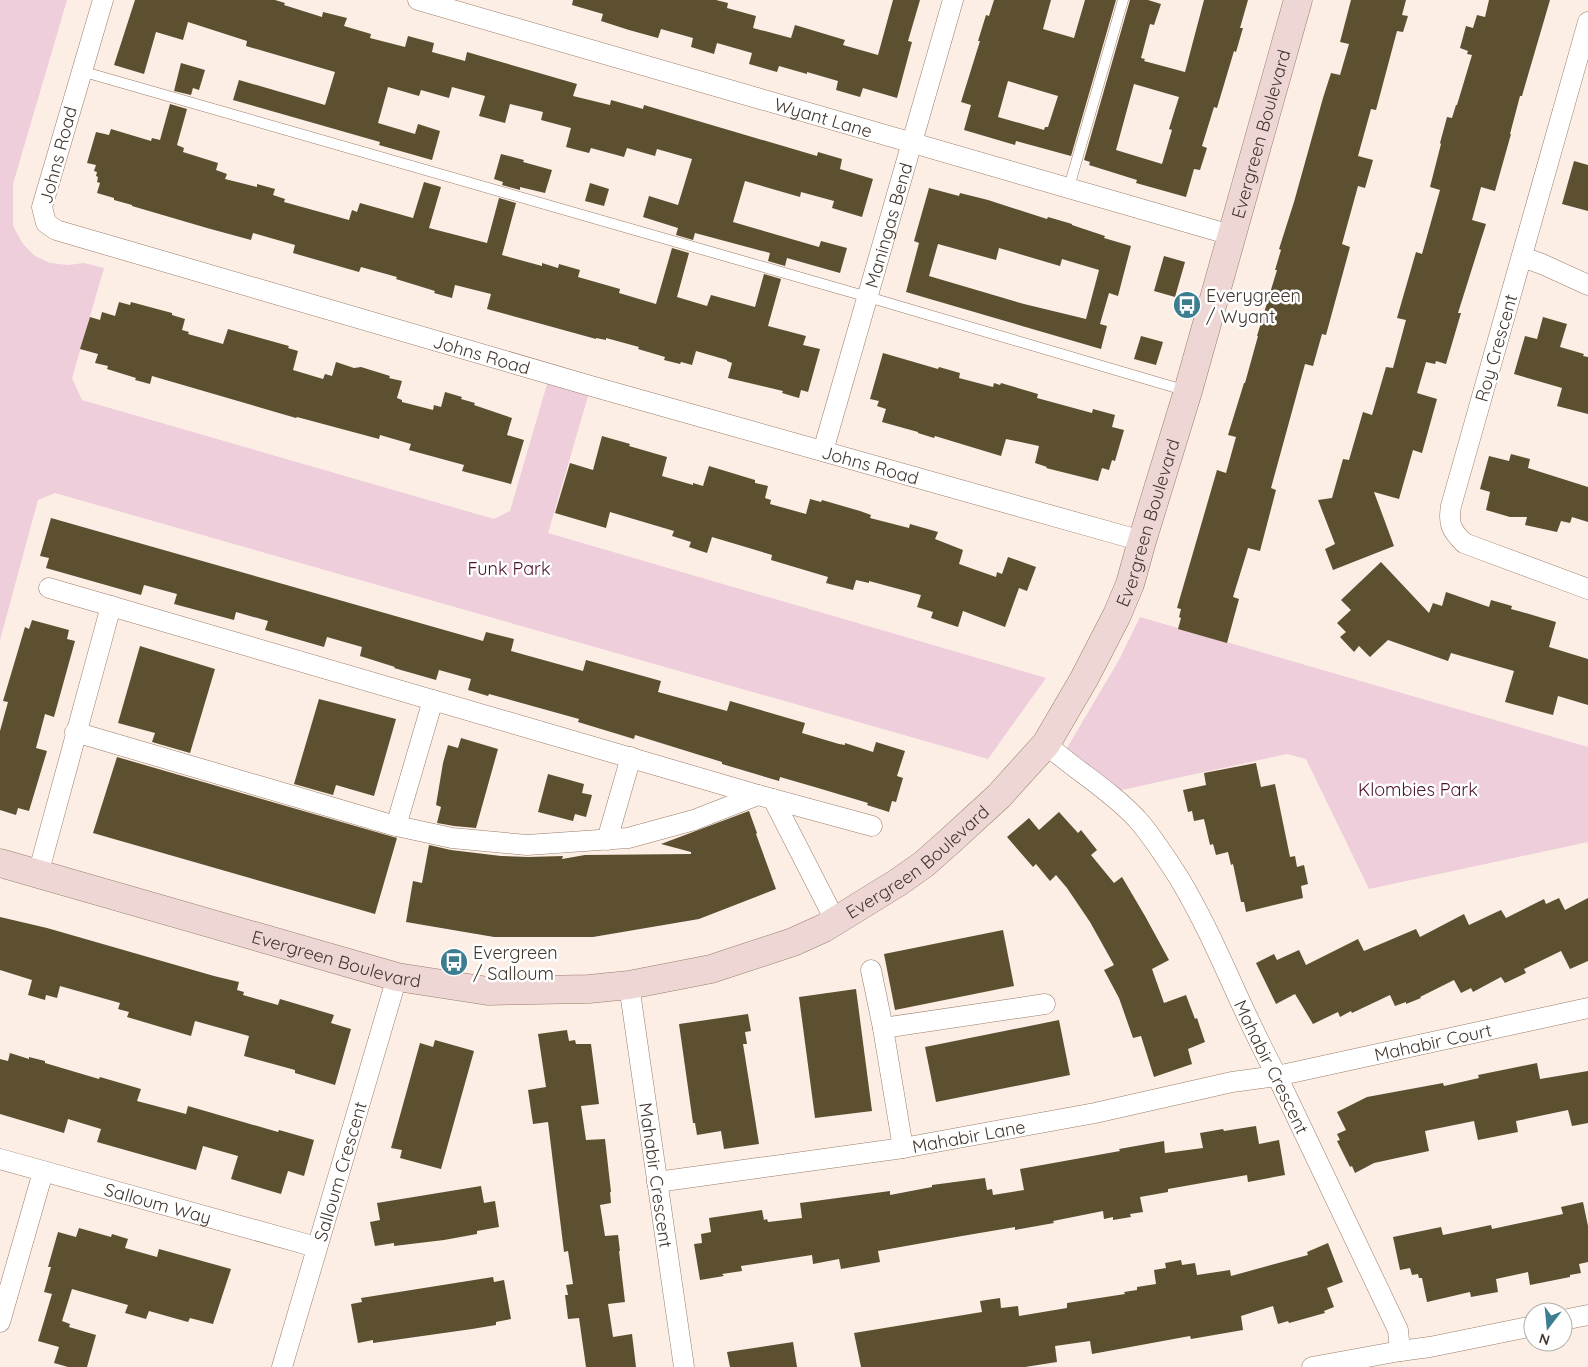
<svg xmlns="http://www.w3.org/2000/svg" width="1588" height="1367" font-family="Quicksand,sans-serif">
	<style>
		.green { fill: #edceda }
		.building { fill: #5c5031; fill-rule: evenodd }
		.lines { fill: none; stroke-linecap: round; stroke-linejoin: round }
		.lane-casing { stroke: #9a7c67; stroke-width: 11 }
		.street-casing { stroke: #9a7c67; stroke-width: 21 }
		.secondary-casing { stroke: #9a7c67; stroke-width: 29 }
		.lane { stroke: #fff; stroke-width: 10 }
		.street { stroke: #fff; stroke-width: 20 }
		.secondary { stroke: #edd6d4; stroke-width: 28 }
		.labels { text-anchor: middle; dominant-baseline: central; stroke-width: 5; stroke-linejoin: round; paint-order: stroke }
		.street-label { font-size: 18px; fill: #43362d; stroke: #fff }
		.poi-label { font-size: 18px; fill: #43362d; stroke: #fff; text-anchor: start }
		.park-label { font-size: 18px; fill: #4b112f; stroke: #fff }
	</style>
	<rect width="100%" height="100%" fill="#fceee5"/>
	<g class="green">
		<polygon points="0,0 67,0 13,184 13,226 23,244 35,256 50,263 68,265 84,263 104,268 72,378 82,400 494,519 510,511 550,374 591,386 548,533 1046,678 988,759 55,493 38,500 0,640"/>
		<polygon points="1140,617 1588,747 1588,842 1369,889 1306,759 1287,754 1108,793 1061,758 1119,660"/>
	</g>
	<g class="building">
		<polygon points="135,0 275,0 285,3 284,5 322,17 323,12 347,18 344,26 371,34 370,38 405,47 408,36 434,43 432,52 465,61 467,52 491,59 577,84 573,96 610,105 611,100 643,109 644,105 817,156 818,152 842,159 840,169 873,179 862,217 832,208 834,201 801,192 800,197 745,181 733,222 819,247 821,241 847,248 840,273 787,258 785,266 768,261 770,253 695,233 693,240 676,235 678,228 643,217 649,196 678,205 692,159 657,149 655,156 627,148 624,157 591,148 589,153 566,147 571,128 541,120 543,112 510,104 505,123 479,116 485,96 452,87 449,98 421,90 419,96 388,87 378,123 415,134 418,124 440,131 432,160 379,145 380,142 233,100 239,80 325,105 335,72 246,46 247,41 188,22 183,40 156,32 144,74 114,65"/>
		<polygon points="573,0 716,0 728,3 727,8 756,16 753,28 791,38 795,25 845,40 843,45 878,55 893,0 920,0 908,41 912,42 897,98 863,88 860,97 836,90 838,81 807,72 807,74 779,66 777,72 749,64 752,53 717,43 714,54 691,47 693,38 661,29 658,38 629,30 601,21 603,14 572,5"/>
		<path d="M 994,0 L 1051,0 L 1043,29 L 1074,38 L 1085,0 L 1116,0 L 1071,156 L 1016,141 L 1015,145 L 964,130 L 971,105 L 961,102 L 980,41 L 978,41 L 986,15 L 989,16 ZM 1008,81 L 1058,96 L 1048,127 L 1045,127 L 1044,130 L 998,117 Z"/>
		<path d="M 1130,0 L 1148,0 L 1161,4 L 1154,25 L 1150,24 L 1141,58 L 1145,59 L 1144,61 L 1185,72 L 1204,0 L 1248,0 L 1240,28 L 1243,28 L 1236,52 L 1234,51 L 1217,108 L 1214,107 L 1202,146 L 1207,148 L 1200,170 L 1194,169 L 1186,197 L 1136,183 L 1137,180 L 1089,165 L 1090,162 L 1084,160 ZM 1134,84 L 1179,97 L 1169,129 L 1172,130 L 1162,164 L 1116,150 Z"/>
		<polygon points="1351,0 1406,0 1402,15 1408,16 1403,32 1397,31 1376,110 1371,109 1358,156 1373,160 1365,188 1358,186 1342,244 1350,247 1326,335 1322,334 1313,366 1305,364 1271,488 1276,490 1260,551 1248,548 1233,597 1239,599 1227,643 1178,629 1181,618 1179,617 1181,609 1177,608 1217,470 1226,473 1236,437 1228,435 1244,383 1245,383 1258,336 1257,336 1277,270 1275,270 1281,250 1279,249 1294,202 1323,98 1331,73 1340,75 1349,44 1340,42"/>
		<polygon points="1489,0 1550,0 1526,82 1522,96 1520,96 1510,134 1511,134 1495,191 1481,187 1472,220 1486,224 1458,313 1461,313 1446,364 1436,361 1435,364 1426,362 1417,393 1437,399 1422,453 1413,450 1399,499 1374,492 1394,546 1333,570 1325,549 1335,544 1318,500 1332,498 1343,459 1349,460 1363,412 1372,415 1386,367 1393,368 1406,320 1397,318 1416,252 1422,254 1440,190 1430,187 1441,144 1440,143 1447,117 1452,118 1456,105 1457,105 1472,55 1467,54 1468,51 1460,48 1466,26 1473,28 1477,15 1485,17"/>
		<polygon points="181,63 205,70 199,90 193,88 191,95 174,91"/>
		<polygon points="170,104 187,109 177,145 184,148 183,152 218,163 216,170 227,174 225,179 257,187 257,184 275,189 273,195 285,199 284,202 349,220 352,210 357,212 360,203 413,218 424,182 441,187 429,228 487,243 499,198 516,203 502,255 542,266 542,263 558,268 559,264 580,270 578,277 620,289 619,293 656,304 672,248 689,253 677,297 707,306 711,295 755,307 764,274 781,279 768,326 806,336 803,345 820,349 808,392 801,390 799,398 782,393 783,391 728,378 732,363 727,361 727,360 696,351 692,365 681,362 680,364 664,360 665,357 638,349 639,347 606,338 606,340 596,338 596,339 487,309 491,294 455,285 452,298 434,293 435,291 396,279 397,277 361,267 359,272 293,253 295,245 253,233 251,240 207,228 132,206 132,205 114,200 114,198 97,193 100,183 97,182 98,177 96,176 97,172 94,171 96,165 87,163 96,132 109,135 111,129 151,141 152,138 160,140"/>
		<polygon points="501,154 524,160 523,162 552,170 545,193 520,187 520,190 502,185 503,182 494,179"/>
		<polygon points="1574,161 1588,165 1588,211 1562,204"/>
		<polygon points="590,183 609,189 604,206 585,201"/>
		<path d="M 929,188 L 959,196 L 960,193 L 988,200 L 1047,219 L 1048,217 L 1072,224 L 1072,225 L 1105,236 L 1104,238 L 1131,246 L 1118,296 L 1109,293 L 1100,324 L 1107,326 L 1101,349 L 906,292 L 919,243 L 914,241 ZM 938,244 L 996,260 L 999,248 L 1060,266 L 1062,259 L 1099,270 L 1086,319 L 1024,304 L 929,276 Z"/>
		<polygon points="1164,256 1185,262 1175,297 1154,291"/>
		<polygon points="119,302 130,305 131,302 172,313 172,315 185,319 182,330 189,332 188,334 223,344 228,329 289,346 288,348 298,351 293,370 323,379 325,374 332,376 336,362 354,368 361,367 390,376 389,378 402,381 397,398 402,400 402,402 433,410 434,405 441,407 445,392 462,397 461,399 475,403 474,405 512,418 507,435 524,440 511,484 462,471 464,465 409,450 411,444 380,435 379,439 297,417 296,418 152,376 150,384 135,380 136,378 107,369 108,366 95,363 98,354 80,349 90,317 100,320 102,312 115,316"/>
		<polygon points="1543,317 1567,324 1560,347 1584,354 1583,356 1588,357 1588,414 1557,406 1562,388 1514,374 1525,336 1537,339"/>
		<polygon points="1141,336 1163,342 1156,365 1134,359"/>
		<polygon points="883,353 938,369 939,367 960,373 959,378 993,387 994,383 1000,385 1001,383 1038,394 1037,398 1092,413 1093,409 1115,415 1112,427 1124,430 1115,461 1112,460 1109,470 1102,468 1098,481 1046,468 1047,467 1035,463 1039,446 1006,439 1001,456 935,436 934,438 918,433 918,432 882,422 886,409 877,406 879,401 870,399"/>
		<polygon points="602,436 630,444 629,446 667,457 662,476 693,485 693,483 703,486 709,466 755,480 755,483 768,486 765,498 771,500 770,504 806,514 810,499 821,502 822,500 860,511 871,515 870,518 909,528 910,524 938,532 935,539 963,550 959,564 996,577 997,572 1002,574 1008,557 1036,567 1027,591 1019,588 1005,627 963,611 958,627 931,618 933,612 917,607 921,595 869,581 869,583 856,580 853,590 826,583 828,577 771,560 772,555 712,537 707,553 689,547 691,542 672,536 674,531 610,512 606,528 555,513 570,463 593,470"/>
		<polygon points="1511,454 1530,459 1528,468 1588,487 1588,522 1572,517 1570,523 1561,521 1557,532 1525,525 1527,517 1510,517 1486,510 1490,492 1480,489 1489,456 1509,461"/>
		<polygon points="51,518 483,641 486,632 514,639 511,651 583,671 586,660 661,681 658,692 727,711 730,701 805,723 802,733 839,744 845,745 845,743 873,752 876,742 905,751 897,776 903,778 896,802 892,801 889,812 867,805 868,803 818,788 780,777 779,781 722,764 722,762 635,735 634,739 578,722 579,719 489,694 488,696 468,690 471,679 439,670 436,680 394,668 395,667 360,656 362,647 327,637 324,647 265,630 268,621 236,612 234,620 174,604 177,594 144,585 141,595 46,568 49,558 40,556"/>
		<polygon points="1381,562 1429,613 1433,603 1442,606 1446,592 1489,607 1491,600 1512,606 1511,609 1522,612 1556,622 1549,647 1588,659 1588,705 1558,696 1553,715 1505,702 1514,671 1451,653 1448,661 1388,640 1370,657 1359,646 1354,652 1340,637 1346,632 1337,623 1351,610 1341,600"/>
		<polygon points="32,620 69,630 67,639 75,641 54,717 45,714 36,748 47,751 29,811 18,808 16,815 0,810 0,731 8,702 3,701 25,627 29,629"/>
		<polygon points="140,646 215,669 190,753 152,742 155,733 118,723"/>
		<polygon points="319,699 396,719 374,796 336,785 333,795 294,784"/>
		<polygon points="461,738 498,749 476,828 454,826 437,823 441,807 436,805 443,763 448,745 458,748"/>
		<polygon points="117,757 397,838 375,914 93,833"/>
		<polygon points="1256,763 1261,787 1275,784 1290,857 1295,856 1297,867 1304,865 1308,884 1301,886 1303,898 1246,912 1244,902 1241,902 1233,864 1231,865 1228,852 1216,855 1213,844 1210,845 1204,819 1194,821 1192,811 1188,812 1183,790 1206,785 1204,773"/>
		<polygon points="548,774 584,784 582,793 592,795 586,817 575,814 573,821 538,812"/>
		<polygon points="749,811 757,833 756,834 776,889 699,919 593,937 494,937 406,922 413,881 422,883 429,845 451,850 501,856 528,857 563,856 562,859 585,855 691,854 691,852 661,844"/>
		<polygon points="1059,812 1078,833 1081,830 1097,850 1091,855 1114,883 1122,877 1145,916 1169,960 1152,969 1164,1003 1186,995 1195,1019 1197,1018 1205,1042 1188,1049 1192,1064 1154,1077 1141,1036 1133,1038 1119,998 1104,970 1114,965 1090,922 1067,888 1056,875 1050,881 1036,864 1033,867 1007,837 1029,818 1039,830"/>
		<polygon points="1559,898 1565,910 1588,898 1588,961 1570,969 1561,951 1524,969 1526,973 1505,983 1501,977 1473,992 1471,988 1461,993 1454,980 1420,997 1421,998 1406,1004 1406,1002 1395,1006 1390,995 1352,1013 1351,1011 1340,1017 1338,1012 1313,1024 1295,994 1276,1004 1256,963 1274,954 1277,960 1299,950 1306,965 1358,939 1364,951 1416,929 1420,937 1464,914 1469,925 1501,910 1506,918 1544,899 1546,904"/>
		<polygon points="0,917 47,928 214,976 239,982 237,990 244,992 243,995 278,1005 280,999 334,1015 331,1023 351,1029 335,1085 295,1073 295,1070 244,1056 249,1036 195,1021 191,1036 127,1017 129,1012 118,1009 120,1003 60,986 57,998 46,995 45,1000 28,995 32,980 0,970"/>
		<polygon points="1003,930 1014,986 895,1010 884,954"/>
		<polygon points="856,989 872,1111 815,1118 799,997"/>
		<polygon points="748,1014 751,1031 745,1032 747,1044 743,1044 759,1144 724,1149 721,1131 697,1135 695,1123 693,1123 679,1024"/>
		<polygon points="1059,1020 1070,1075 936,1102 925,1047"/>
		<polygon points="567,1030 569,1041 575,1040 576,1044 591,1044 599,1104 581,1106 586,1140 605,1139 611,1192 610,1192 611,1203 600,1205 605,1236 618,1235 620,1251 619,1251 625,1302 608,1304 613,1337 632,1334 636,1367 586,1367 579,1318 568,1319 565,1295 568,1295 566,1285 573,1284 568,1251 564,1252 548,1122 533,1124 528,1090 546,1087 538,1034"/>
		<polygon points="435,1040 474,1051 441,1169 400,1158 402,1150 391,1148 420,1043 433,1047"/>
		<polygon points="10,1053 29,1059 29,1057 45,1061 45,1063 99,1079 100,1077 141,1089 137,1101 186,1114 188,1106 278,1132 279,1130 314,1140 304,1176 288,1171 281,1194 231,1179 238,1156 203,1146 196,1170 97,1142 101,1129 68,1119 64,1133 0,1114 0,1059 8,1061"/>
		<polygon points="1537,1063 1540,1079 1588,1071 1588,1123 1572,1126 1568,1110 1516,1121 1518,1132 1478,1140 1474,1121 1425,1131 1429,1151 1374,1163 1355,1173 1352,1166 1350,1167 1337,1141 1340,1140 1337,1134 1346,1130 1337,1112 1367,1097 1443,1083 1444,1086 1479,1078 1478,1075"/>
		<polygon points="1256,1126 1259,1144 1279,1140 1285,1175 1248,1182 1247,1175 1168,1189 1168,1192 1140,1197 1143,1212 1130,1214 1131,1217 1113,1220 1113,1217 1104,1219 1103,1211 1053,1221 1054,1223 1015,1230 1015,1227 962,1236 878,1251 880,1262 841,1269 839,1259 813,1264 812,1255 741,1266 742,1271 722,1274 724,1276 700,1280 694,1244 702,1243 701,1234 711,1232 709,1218 762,1210 764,1220 767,1219 768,1222 802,1218 800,1203 890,1191 890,1195 932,1187 932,1185 985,1178 987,1190 992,1189 993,1195 1024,1190 1020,1169 1120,1151 1119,1149 1164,1141 1165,1153 1203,1148 1200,1133 1223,1129 1224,1131"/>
		<polygon points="481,1186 484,1203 495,1201 499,1227 477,1231 477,1234 444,1240 394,1246 394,1243 375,1246 370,1222 380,1220 377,1203"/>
		<polygon points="1583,1202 1588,1226 1588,1262 1579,1264 1581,1273 1570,1275 1570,1277 1530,1285 1528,1272 1496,1279 1498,1292 1471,1297 1470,1292 1427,1302 1422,1278 1419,1278 1418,1274 1412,1275 1410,1268 1400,1270 1393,1237 1441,1227 1443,1235 1491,1225 1492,1229 1563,1214 1561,1207"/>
		<polygon points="79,1228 111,1237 112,1234 128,1239 125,1248 157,1257 159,1249 231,1269 213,1324 190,1318 188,1322 149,1311 146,1319 125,1313 128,1305 72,1289 62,1321 70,1324 69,1327 96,1335 87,1367 68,1367 54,1363 59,1347 38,1341 52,1294 44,1292 51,1267 48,1267 58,1232 76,1237"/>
		<polygon points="1328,1243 1343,1282 1327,1288 1334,1307 1324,1311 1325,1313 1289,1323 1288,1321 1278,1324 1273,1306 1241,1316 1243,1330 1191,1339 1190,1336 1092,1354 1090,1341 1055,1346 1057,1362 1025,1367 861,1367 854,1333 982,1312 980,1301 1000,1298 1001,1308 1018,1306 1019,1316 1067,1308 1067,1303 1125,1294 1124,1292 1137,1290 1137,1287 1156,1284 1154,1270 1166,1268 1165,1263 1181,1260 1182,1265 1195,1263 1197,1275 1230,1270 1231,1276 1308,1255 1307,1252"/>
		<polygon points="493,1277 494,1282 504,1280 511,1319 496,1322 496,1325 472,1329 373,1343 373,1340 358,1343 351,1304 362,1302 361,1298"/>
		<polygon points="793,1342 797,1367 730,1367 727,1352"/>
	</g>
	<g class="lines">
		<defs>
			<g id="lane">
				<polyline points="81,71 868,297 1187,391"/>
				<polyline points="1069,187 1123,0"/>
			</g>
			<g id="street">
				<path id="s1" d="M 103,0 L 42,207 L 46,223 L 56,230 L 591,386 L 1142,541"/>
				<path id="s2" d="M 418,0 L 1231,235"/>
				<path d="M 1588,22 L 1451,506 C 1448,524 1451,530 1464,543 L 1588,589"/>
				<polyline points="1522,257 1542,264 1588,285"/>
				<path id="s3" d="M 823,451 L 953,0"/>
				<polyline points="49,588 758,795 872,826"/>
				<polyline points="75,732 392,825 452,838 527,845 628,838 694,820 758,795"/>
				<path id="s4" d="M 1046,744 C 1075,770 1110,790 1137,819 C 1153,837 1166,858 1179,878 C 1217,941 1241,1011 1277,1076 L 1398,1330 L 1400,1351 L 1312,1367"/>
				<polyline points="773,799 836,922"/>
				<polyline points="396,826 433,700"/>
				<polyline points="607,840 631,757"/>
				<polyline points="38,874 111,606"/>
				<polyline points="871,970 883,1028 903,1148"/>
				<path id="s5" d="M 629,985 L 684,1367"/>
				<polyline points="883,1028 1045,1004"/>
				<path id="s6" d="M 0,1159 L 316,1247"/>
				<path id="s7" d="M 657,1182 L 903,1148 L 1095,1113 L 1232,1082 L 1277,1076 L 1588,1008"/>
				<polyline points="1563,1320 1588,1315"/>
				<polyline points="0,1322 43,1172"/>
				<polyline points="1400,1351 1430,1347 1533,1326"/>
				<path id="s8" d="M 282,1367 L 397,977"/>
			</g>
			<g id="secondary">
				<path id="s9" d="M 0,863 L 397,977 L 488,991 L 589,989 L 629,985 L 711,969 L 793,942 L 824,928 L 897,883 L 924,864 L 951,840 L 999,796 L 1046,744 L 1084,679 L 1117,615 L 1130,584 L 1142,541 L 1188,391 L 1298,0"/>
			</g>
		</defs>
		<use href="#lane" class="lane-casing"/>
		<use href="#street" class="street-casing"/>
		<use href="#secondary" class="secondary-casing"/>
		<use href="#lane" class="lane"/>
		<use href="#street" class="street"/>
		<use href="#secondary" class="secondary"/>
	</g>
	<defs>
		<symbol id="bus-disc" viewBox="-11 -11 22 22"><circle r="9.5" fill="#3c7e8f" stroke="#fff"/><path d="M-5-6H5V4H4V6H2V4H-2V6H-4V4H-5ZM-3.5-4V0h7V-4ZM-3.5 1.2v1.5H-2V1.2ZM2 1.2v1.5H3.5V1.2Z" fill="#fff"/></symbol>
	</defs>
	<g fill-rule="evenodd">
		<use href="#bus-disc" x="1171" y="289" width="32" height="32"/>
		<use href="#bus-disc" x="438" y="946" width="32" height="32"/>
	</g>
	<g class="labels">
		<g class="street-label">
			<text stroke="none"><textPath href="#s2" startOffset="422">Wyant Lane</textPath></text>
			<text stroke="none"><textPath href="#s9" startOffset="1790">Evergreen Boulevard</textPath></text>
			<text transform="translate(58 155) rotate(-75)">Johns Road</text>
			<text stroke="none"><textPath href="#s3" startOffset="235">Maningas Bend</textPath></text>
			<text transform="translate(1496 348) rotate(-74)">Roy Crescent</text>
			<text stroke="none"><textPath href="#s1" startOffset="688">Johns Road</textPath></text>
			<text stroke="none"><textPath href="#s1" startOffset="1092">Johns Road</textPath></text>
			<text stroke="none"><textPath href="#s9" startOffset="1385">Evergreen Boulevard</textPath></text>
			<text stroke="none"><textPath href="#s9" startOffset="965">Evergreen Boulevard</textPath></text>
			<text stroke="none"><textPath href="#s9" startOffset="350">Evergreen Boulevard</textPath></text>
			<text stroke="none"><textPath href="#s7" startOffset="789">Mahabir Court</textPath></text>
			<text stroke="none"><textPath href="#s4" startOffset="401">Mahabir Crescent</textPath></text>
			<text stroke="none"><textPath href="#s7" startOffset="315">Mahabir Lane</textPath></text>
			<text stroke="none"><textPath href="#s8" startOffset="204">Salloum Crescent</textPath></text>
			<text stroke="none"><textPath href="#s5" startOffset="192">Mahabir Crescent</textPath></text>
			<text stroke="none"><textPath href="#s6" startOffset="164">Salloum Way</textPath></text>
		</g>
		<g class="poi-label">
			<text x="1206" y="295">Everygreen<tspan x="1206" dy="21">/ Wyant</tspan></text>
			<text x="473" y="952">Evergreen<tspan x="473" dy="21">/ Salloum</tspan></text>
		</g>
		<g class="park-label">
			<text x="509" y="568">Funk Park</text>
			<text x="1418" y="789">Klombies Park</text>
		</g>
	</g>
	<g transform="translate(1548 1327) rotate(196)"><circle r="24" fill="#ffffff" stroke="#b4afab"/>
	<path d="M0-4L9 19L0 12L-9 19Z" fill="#3c7e8f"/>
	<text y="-8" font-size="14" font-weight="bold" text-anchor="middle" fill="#43362d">N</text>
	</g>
</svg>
